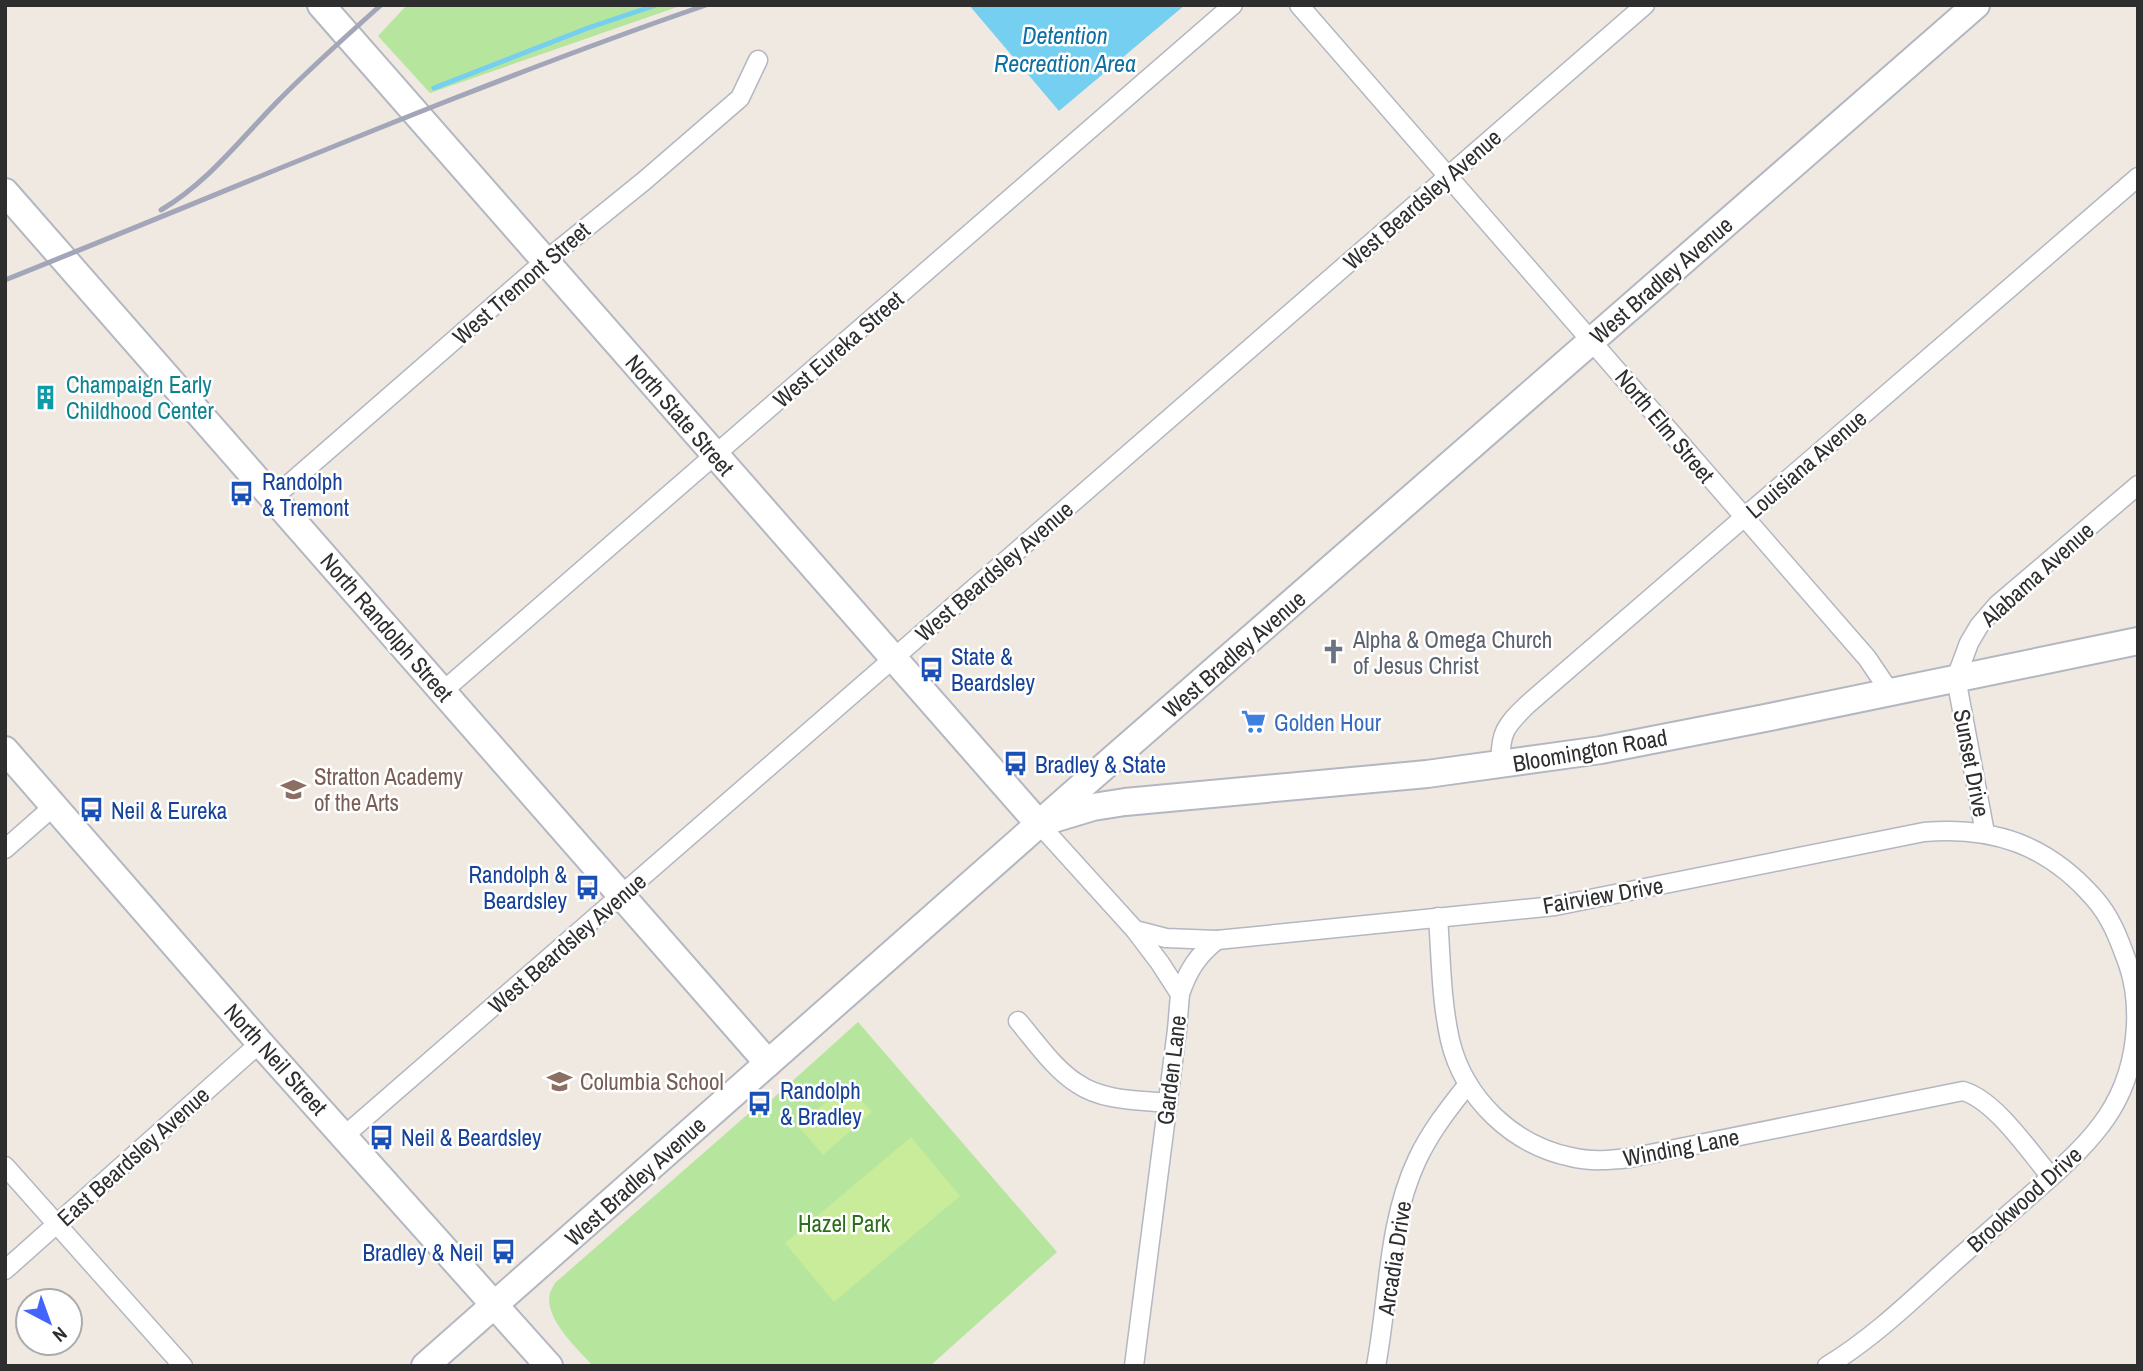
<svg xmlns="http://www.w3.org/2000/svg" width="2143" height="1371" font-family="'Archivo Narrow',sans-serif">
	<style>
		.green { fill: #b6e59e }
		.pitch { fill: #c9ec9a }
		.water { fill: #75cff0 }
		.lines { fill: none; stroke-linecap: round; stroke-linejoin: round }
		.stream { stroke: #75cff0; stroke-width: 5 }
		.street-casing { stroke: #b4b7c1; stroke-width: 21 }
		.secondary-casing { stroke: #b4b7c1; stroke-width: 30 }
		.street { stroke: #fff; stroke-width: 18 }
		.secondary { stroke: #fff; stroke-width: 26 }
		.rail { stroke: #a3a6b8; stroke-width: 5 }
		.labels { text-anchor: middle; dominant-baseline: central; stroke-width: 5; stroke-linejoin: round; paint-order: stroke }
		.street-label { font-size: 23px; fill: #2e2e2e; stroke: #fff }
		.culture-label { font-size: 23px; fill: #0d838f; stroke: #fff; text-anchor: start }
		.transit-label { font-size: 23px; fill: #164399; stroke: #fff; text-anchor: start }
		.worship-label { font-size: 23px; fill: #5b616d; stroke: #fff; text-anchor: start }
		.shop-label { font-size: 23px; fill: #366cbe; stroke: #fff; text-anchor: start }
		.education-label { font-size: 23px; fill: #785e54; stroke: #fff; text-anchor: start }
		.park-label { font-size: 23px; fill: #2c6e1b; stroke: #fff }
		.water-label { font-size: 24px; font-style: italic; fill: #0d6fa3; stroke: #fff }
	</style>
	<rect width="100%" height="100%" fill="#efe9e1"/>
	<g class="green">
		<polygon points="407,5 683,5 430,93 378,36"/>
		<path d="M 858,1022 L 1057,1252 L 930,1366 L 593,1366 C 579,1350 543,1318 550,1293 C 551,1290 553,1287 555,1283 L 765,1099 L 769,1102 Z"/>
	</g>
	<g class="pitch">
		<polygon points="847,1084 872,1112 823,1155 798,1126"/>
		<polygon points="911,1137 960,1196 834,1302 785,1243"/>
	</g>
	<polygon class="water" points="969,5 1185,5 1059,111"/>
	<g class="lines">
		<polyline class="stream" points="434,88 588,28 656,5"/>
		<defs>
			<g id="street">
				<polyline points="1299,5 1867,658 1890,692"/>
				<polyline points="273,498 545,261 644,181 740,98 758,60"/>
				<polyline points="443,691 1233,5"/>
				<path d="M 1501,765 C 1499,733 1506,725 1528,704 L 2138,177"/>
				<polyline points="1039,824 1135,930 1160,963 1180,994 1177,1030 1134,1366"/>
				<polyline points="1985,833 1956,678 1969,643 1979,626 1997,605 2138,485"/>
				<polyline points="5,849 54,806"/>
				<path d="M 1438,917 C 1441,957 1441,1000 1450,1040 C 1464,1099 1513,1145 1571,1157 C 1591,1162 1611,1160 1630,1158 L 1963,1091 C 1995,1100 2029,1151 2051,1177"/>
				<polyline points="1135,930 1166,938 1217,940"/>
				<path d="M 1180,994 C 1188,970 1198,955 1217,940 L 1555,906 L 1924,832 C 1993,826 2048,845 2094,898 C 2111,917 2119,939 2128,964 C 2135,984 2137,1004 2136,1026 C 2132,1101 2095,1138 2042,1185 C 2018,1206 1994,1227 1970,1248 C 1924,1288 1880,1334 1827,1366"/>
				<path d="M 1018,1021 C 1036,1042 1054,1069 1078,1084 C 1103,1101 1139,1100 1168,1103"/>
				<polyline points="344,1136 1645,5"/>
				<polyline points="5,1166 183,1366"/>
				<polyline points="5,1270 260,1043"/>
				<path d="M 1376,1366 C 1389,1298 1387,1224 1417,1160 C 1430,1132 1449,1108 1468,1084"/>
			</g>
			<g id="secondary">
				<polyline points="321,5 1039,824"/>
				<polyline points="5,192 768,1063"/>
				<polyline points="5,750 260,1043 549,1366"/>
				<polyline points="1050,820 1093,807 1125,802 1427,774 1601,750 1765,718 2138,641"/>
				<polyline points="425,1366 1083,785 1976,5"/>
			</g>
		</defs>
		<use href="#street" class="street-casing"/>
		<use href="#secondary" class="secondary-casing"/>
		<use href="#street" class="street"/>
		<use href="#secondary" class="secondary"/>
		<g class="rail">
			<path d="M 161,210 C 207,183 239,141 275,104 C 309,69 345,37 381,5"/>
			<path d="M 5,280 C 238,187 468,87 706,5"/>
		</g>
	</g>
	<defs>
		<symbol id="building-bare" viewBox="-9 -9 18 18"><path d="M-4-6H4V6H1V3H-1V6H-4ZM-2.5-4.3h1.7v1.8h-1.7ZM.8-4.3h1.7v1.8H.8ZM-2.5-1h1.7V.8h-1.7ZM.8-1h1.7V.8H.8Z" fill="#0f9aa8" stroke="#fff" stroke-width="2.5" paint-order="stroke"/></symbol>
		<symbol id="bus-bare" viewBox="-9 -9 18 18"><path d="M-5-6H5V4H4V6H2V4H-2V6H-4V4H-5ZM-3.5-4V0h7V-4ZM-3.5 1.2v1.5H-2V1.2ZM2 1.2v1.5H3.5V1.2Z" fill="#1a4fb4" stroke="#fff" stroke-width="2.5" paint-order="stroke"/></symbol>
		<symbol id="church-bare" viewBox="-9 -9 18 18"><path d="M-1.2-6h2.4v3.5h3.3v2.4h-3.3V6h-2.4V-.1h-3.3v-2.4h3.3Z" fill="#6b7280" stroke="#fff" stroke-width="2.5" paint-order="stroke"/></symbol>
		<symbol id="supermarket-bare" viewBox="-9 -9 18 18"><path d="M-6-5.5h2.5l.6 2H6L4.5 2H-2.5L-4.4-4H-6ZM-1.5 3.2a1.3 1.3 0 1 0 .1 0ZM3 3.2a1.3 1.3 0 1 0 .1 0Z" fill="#3f7fe0" stroke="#fff" stroke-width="2.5" paint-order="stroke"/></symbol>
		<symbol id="school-bare" viewBox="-9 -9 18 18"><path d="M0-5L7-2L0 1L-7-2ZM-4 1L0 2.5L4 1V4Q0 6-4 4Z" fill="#8d6e63" stroke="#fff" stroke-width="2.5" paint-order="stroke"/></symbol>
	</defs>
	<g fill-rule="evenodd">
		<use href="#building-bare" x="28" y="380" width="35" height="35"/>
		<use href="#bus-bare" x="224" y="476" width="35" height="35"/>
		<use href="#church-bare" x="1316" y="634" width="35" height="35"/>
		<use href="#bus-bare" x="914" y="652" width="35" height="35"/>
		<use href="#supermarket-bare" x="1236" y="704" width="35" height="35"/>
		<use href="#bus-bare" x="998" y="746" width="35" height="35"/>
		<use href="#school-bare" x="276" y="772" width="35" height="35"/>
		<use href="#bus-bare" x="74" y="792" width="35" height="35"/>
		<use href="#bus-bare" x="570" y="870" width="35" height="35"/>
		<use href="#school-bare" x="542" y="1064" width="35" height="35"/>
		<use href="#bus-bare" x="742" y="1086" width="35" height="35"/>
		<use href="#bus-bare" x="364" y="1120" width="35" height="35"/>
		<use href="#bus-bare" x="486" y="1234" width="35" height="35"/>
	</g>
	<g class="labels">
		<g class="street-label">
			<text transform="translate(1422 199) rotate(-41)">West Beardsley Avenue</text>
			<text transform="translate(1661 280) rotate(-41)">West Bradley Avenue</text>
			<text transform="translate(521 283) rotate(-41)">West Tremont Street</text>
			<text transform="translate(838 349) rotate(-41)">West Eureka Street</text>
			<text transform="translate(680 415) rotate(49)">North State Street</text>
			<text transform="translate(1665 426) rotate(50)">North Elm Street</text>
			<text transform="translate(1806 464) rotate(-41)">Louisiana Avenue</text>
			<text transform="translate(994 571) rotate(-41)">West Beardsley Avenue</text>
			<text transform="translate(2037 574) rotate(-42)">Alabama Avenue</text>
			<text transform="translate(387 627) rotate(49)">North Randolph Street</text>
			<text transform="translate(1234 654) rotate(-41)">West Bradley Avenue</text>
			<text transform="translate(1590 750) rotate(-10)">Bloomington Road</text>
			<text transform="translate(1972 763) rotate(79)">Sunset Drive</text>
			<text transform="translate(1603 895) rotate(-10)">Fairview Drive</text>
			<text transform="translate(567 943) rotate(-41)">West Beardsley Avenue</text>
			<text transform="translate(276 1059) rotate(48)">North Neil Street</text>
			<text transform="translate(1171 1070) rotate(-83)">Garden Lane</text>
			<text transform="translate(1681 1147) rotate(-11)">Winding Lane</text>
			<text transform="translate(133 1156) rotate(-42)">East Beardsley Avenue</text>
			<text transform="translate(635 1181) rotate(-42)">West Bradley Avenue</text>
			<text transform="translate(2024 1199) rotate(-42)">Brookwood Drive</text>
			<text transform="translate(1394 1258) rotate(-81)">Arcadia Drive</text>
		</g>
		<g class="culture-label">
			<text x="66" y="384">Champaign Early<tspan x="66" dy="26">Childhood Center</tspan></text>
		</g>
		<g class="transit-label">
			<text x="262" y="481">Randolph<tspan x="262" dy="26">&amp; Tremont</tspan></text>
			<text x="951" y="656">State &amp;<tspan x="951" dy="26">Beardsley</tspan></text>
			<text x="1035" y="764">Bradley &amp; State</text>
			<text x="111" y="810">Neil &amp; Eureka</text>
			<text x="567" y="874" text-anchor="end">Randolph &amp;<tspan x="567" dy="26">Beardsley</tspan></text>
			<text x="780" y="1090">Randolph<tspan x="780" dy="26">&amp; Bradley</tspan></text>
			<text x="401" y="1137">Neil &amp; Beardsley</text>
			<text x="483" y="1252" text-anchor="end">Bradley &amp; Neil</text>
		</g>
		<g class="worship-label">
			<text x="1353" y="639">Alpha &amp; Omega Church<tspan x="1353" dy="26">of Jesus Christ</tspan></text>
		</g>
		<g class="shop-label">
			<text x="1274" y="722">Golden Hour</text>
		</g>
		<g class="education-label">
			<text x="314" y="776">Stratton Academy<tspan x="314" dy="26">of the Arts</tspan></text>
			<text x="580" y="1081">Columbia School</text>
		</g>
		<g class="park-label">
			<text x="844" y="1223">Hazel Park</text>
		</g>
		<g class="water-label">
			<text x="1065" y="35">Detention<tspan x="1065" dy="28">Recreation Area</tspan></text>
		</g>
	</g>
	<rect width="2143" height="1371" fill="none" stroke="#2e2e2e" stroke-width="14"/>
	<g transform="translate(49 1322) rotate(139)"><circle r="33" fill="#ffffff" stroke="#ababab" stroke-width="2"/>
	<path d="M0-5L12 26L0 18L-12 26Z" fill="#4264fb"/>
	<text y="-10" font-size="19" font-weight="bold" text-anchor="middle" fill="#2e2e2e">N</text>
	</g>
</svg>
